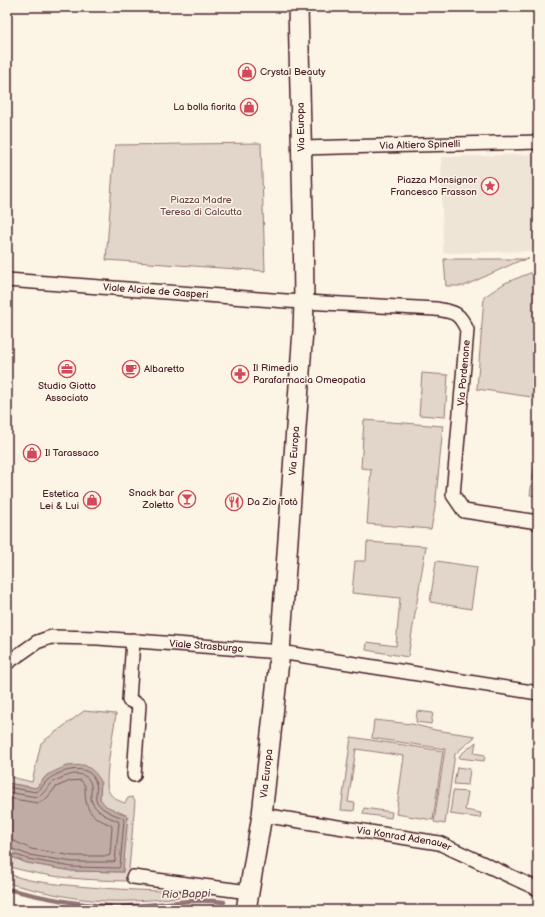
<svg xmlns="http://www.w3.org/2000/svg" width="545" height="917" font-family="'Balsamiq Sans',sans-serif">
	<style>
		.built { fill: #eee5d7 }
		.green { fill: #e2d5ca; stroke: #967a7a }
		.water { fill: #c0aca5; stroke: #917474 }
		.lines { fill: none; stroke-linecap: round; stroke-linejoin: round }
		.shore { stroke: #79575c; stroke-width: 1 }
		.stream { stroke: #917474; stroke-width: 4.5 }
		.street-casing { stroke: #4a1f2b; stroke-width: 16 }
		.secondary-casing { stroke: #4a1f2b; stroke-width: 22 }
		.street { stroke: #fcf5e5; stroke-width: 13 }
		.secondary { stroke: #fcf5e5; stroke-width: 19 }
		.labels { text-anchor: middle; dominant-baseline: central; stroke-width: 3; stroke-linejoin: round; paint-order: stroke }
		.poi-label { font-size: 10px; fill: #4a1f2b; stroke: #fcf5e5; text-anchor: start }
		.street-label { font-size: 10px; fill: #4a1f2b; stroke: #fcf5e5 }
		.park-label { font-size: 10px; fill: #704c53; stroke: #fcf5e5 }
		.water-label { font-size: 11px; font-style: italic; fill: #6d4950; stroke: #fcf5e5 }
	</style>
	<rect width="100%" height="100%" fill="#fcf5e5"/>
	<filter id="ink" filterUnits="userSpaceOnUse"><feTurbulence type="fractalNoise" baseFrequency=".025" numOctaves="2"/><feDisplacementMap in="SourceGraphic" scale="8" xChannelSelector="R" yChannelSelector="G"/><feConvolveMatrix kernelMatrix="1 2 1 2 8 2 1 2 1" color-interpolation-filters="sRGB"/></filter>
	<g filter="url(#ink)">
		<polygon class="built" points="538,154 538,251 443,253 441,157"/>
		<g class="green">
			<polygon points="261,143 265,271 106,260 115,145"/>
			<polygon points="444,259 529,259 519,261 464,286 446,286"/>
			<polygon points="530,273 538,273 538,398 477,389 484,297 505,283"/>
			<polygon points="422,373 448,375 445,417 419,415"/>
			<polygon points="364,420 443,426 435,508 431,529 367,524 371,469 361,468"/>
			<polygon points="538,442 538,496 530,495"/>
			<polygon points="367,542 426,546 408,657 366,650 367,642 396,646 400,598 352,593 355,561 366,561"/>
			<polygon points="436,561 477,567 471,609 430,602"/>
			<path d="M 84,711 L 116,714 C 114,729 104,778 108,790 C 111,797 118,801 125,803 L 128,798 L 132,797 L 135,801 L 128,881 C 87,880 45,878 7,866 L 7,855 L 27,863 L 72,871 L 123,872 L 105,806 L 100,799 L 101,782 L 47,775 L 36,788 L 7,783 L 7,776 L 32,782 L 41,743 Z"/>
			<polygon points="417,711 433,713 431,724 416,722"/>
			<polygon points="374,720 412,724 435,730 476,736 455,754 445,824 434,822 445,749 372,738"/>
			<polygon points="351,737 443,751 433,820 396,814 404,756 356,749 348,802 355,803 354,811 341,810"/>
			<polygon points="476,742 474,753 485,755 484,761 459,758 460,755"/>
			<polygon points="457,767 470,769 468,785 454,784"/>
			<polygon points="453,791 468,792 465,810 481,813 480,818 450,814"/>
			<polygon points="364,808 392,812 391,818 363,814"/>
			<path d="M 7,873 C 25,881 47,883 67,885 C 115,890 164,891 212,893 C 173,898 131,904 91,900 C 62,897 35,890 7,883 Z"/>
		</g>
		<path class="water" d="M 84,765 C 101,774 101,781 100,799 L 106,806 L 128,816 L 123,872 L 72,871 L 27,863 L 7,855 L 7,783 L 36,788 L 47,775 L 66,766 Z"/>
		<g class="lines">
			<g class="shore">
				<path d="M 7,787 L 36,792 C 42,789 44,782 49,779 C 62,769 92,762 96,784 C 98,789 94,796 97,802 C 103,811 113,814 123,818 L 124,820 L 120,866 L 119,868 L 72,867 L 28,859 L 7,852"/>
				<path d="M 7,792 L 37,797 C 45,794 47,787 53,782 C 57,780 63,777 67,776 C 76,772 90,774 91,786 C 92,792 89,799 93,804 C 99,814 108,817 118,821 L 119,823 L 115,861 L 114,862 L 73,862 L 29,855 L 7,847"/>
				<path d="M 7,798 L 38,803 L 46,799 L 56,787 L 70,781 L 81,780 L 85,786 C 85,810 89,816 111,825 L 112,827 L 110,855 L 108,856 L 73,856 L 31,849 L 14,841 L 7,841"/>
			</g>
			<g class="stream">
				<path d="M 7,889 C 47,898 88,908 130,906 C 162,905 192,898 224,902"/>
				<polyline points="267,908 276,910"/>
			</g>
			<defs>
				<g id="street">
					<path id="s1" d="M 301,148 L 538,142"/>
					<path id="s2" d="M 7,280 L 286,301 L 436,309 C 454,312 459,312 467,330 L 453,495 L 464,511 L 538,522"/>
					<polyline points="133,640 129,700 139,705 134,775"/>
					<path id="s3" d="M 7,663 L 37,642 L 51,637 L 98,638 L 280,652 L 538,693"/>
					<path id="s4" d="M 262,815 L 439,843 L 538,889"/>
					<polyline points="133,877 249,892"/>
				</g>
				<g id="secondary">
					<path id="s5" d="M 246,910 L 262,815 L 280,652 L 303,330 L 304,302 L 303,212 L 298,7"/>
				</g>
			</defs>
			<use href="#street" class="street-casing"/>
			<use href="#secondary" class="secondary-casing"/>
			<use href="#street" class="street"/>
			<use href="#secondary" class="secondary"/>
		</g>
	</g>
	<defs>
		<symbol id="shop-ring" viewBox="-11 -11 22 22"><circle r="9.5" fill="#fcf5e5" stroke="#d1495b" stroke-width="1.5"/><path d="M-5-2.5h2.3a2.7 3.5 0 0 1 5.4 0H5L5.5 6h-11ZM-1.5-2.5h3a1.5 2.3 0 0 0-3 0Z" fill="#d1495b"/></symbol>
		<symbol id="sight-ring" viewBox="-11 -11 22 22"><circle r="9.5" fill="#fcf5e5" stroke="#d1495b" stroke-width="1.5"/><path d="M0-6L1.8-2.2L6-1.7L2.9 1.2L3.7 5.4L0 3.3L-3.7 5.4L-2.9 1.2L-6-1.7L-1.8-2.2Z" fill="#d1495b"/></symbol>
		<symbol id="office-ring" viewBox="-11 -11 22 22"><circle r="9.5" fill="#fcf5e5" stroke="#d1495b" stroke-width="1.5"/><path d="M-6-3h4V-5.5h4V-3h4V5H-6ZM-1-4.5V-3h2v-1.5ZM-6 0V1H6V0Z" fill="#d1495b"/></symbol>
		<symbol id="cafe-ring" viewBox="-11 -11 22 22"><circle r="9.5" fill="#fcf5e5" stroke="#d1495b" stroke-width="1.5"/><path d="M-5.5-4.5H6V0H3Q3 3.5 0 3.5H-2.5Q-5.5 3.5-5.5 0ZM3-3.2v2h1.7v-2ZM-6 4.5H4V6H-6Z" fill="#d1495b"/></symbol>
		<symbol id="pharmacy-ring" viewBox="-11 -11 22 22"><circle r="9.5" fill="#fcf5e5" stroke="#d1495b" stroke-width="1.5"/><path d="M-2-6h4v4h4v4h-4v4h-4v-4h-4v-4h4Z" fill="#d1495b"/></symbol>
		<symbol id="bar-ring" viewBox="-11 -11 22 22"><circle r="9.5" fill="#fcf5e5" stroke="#d1495b" stroke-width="1.5"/><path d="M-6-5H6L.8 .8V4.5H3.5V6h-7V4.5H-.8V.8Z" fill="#d1495b"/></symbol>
		<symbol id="restaurant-ring" viewBox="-11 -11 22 22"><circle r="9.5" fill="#fcf5e5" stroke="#d1495b" stroke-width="1.5"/><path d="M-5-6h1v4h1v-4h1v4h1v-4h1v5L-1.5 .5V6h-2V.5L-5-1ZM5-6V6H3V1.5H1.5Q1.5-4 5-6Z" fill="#d1495b"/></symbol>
	</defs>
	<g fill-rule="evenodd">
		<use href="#shop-ring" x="237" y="62" width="20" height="20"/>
		<use href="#shop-ring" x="239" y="97" width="20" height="20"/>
		<use href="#sight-ring" x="480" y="176" width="20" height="20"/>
		<use href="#office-ring" x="57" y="359" width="20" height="20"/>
		<use href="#cafe-ring" x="121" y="359" width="20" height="20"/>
		<use href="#pharmacy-ring" x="230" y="364" width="20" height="20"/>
		<use href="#shop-ring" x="22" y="443" width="20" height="20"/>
		<use href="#bar-ring" x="177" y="489" width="20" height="20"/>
		<use href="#shop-ring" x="82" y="490" width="20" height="20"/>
		<use href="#restaurant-ring" x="224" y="492" width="20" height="20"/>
	</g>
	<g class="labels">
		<g class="poi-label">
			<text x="260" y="72">Crystal Beauty</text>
			<text x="236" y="107" text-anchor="end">La bolla fiorita</text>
			<text x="477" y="180" text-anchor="end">Piazza Monsignor<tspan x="477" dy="12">Francesco Frasson</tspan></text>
			<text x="253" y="368">Il Rimedio<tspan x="253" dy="12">Parafarmacia Omeopatia</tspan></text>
			<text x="144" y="369">Albaretto</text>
			<text x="67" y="386" text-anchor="middle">Studio Giotto<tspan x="67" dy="12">Associato</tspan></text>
			<text x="45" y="453">Il Tarassaco</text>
			<text x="174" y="493" text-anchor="end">Snack bar<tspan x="174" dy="12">Zoletto</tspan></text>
			<text x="79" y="494" text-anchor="end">Estetica<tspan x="79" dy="12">Lei &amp; Lui</tspan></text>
			<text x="247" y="502">Da Zio Totò</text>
		</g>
		<g class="street-label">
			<text transform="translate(301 127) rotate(-91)">Via Europa</text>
			<text stroke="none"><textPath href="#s1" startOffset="119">Via Altiero Spinelli</textPath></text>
			<text stroke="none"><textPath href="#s2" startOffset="149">Viale Alcide de Gasperi</textPath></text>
			<text transform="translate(464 373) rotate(-85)">Via Pordenone</text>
			<text stroke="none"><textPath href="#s5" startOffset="462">Via Europa</textPath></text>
			<text stroke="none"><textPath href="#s3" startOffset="207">Viale Strasburgo</textPath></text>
			<text stroke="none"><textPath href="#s5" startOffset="138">Via Europa</textPath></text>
			<text stroke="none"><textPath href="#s4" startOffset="144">Via Konrad Adenauer</textPath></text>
		</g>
		<g class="park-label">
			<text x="201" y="200">Piazza Madre<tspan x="201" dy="12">Teresa di Calcutta</tspan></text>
		</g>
		<g class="water-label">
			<text transform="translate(186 894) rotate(-2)">Rio Bappi</text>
		</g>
	</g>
	<rect width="545" height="917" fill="none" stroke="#fcf5e5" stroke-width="24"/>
	<rect x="12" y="12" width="521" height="893" fill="none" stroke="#4a1f2b" stroke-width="1.5" filter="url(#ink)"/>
</svg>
